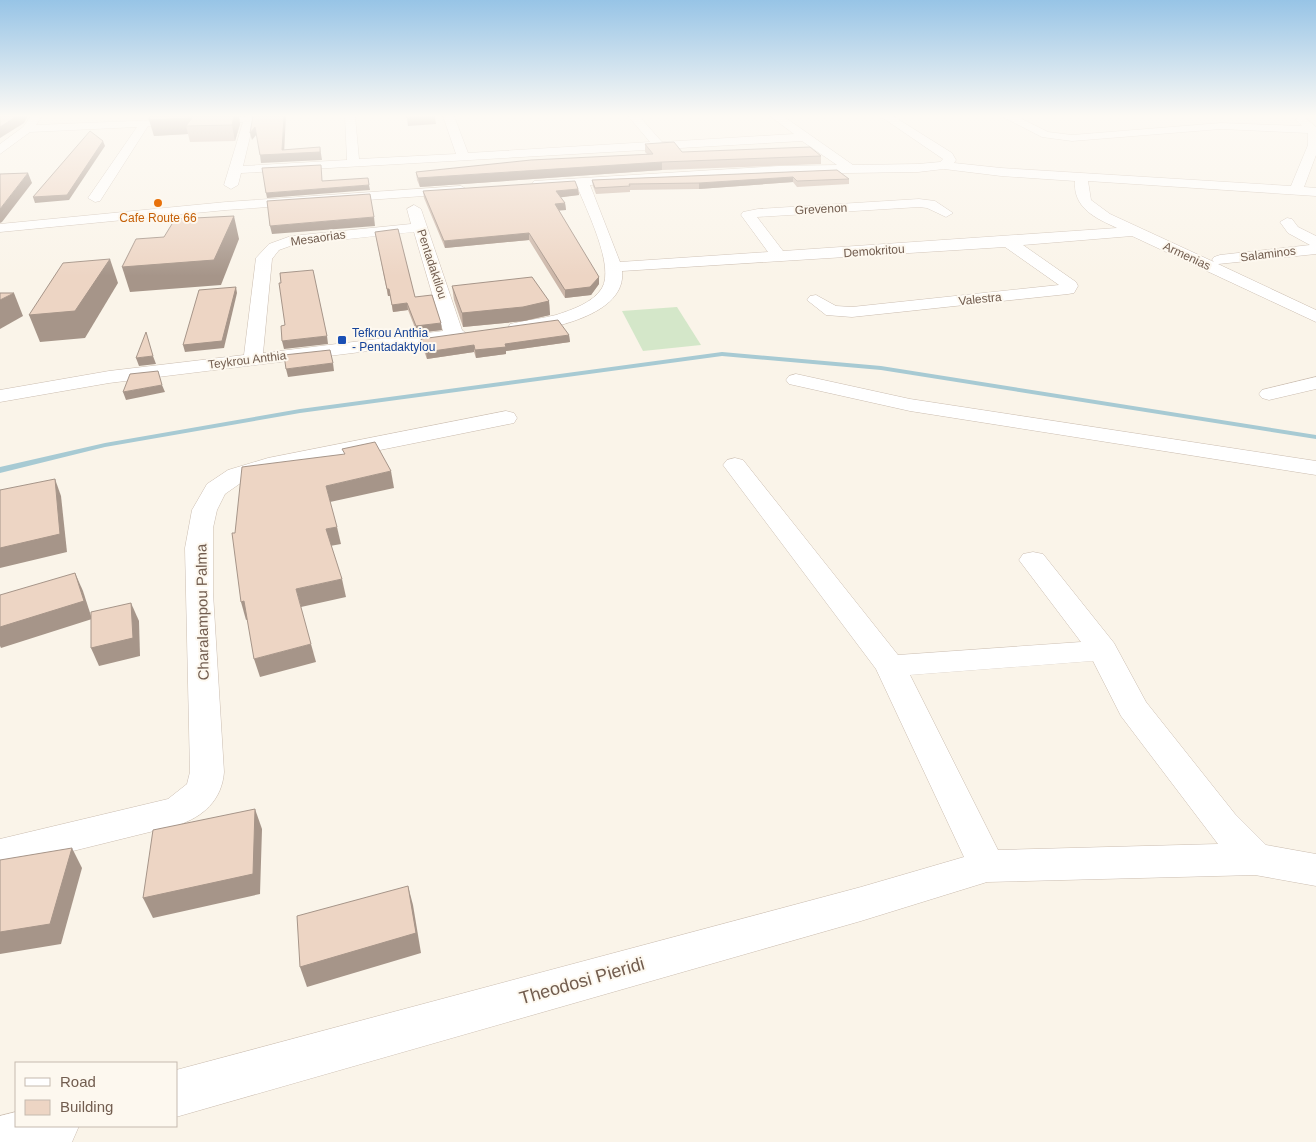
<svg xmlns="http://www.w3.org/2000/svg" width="1316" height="1142" font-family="Helvetica,sans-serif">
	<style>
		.green { fill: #d4e7c9 }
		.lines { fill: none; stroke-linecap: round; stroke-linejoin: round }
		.stream { fill: #a7cad3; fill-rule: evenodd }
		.minor-casing { stroke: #cbbdb0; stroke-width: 1 }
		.minor { fill: #fff; fill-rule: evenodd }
		.wall { fill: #ccb7a9 }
		.shaded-wall { fill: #a69589 }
		.building { fill: #edd5c4; stroke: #a69589 }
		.food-dot { fill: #e8710a; stroke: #fdf8ef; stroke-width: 2 }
		.transit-dot { fill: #1a4fb4; stroke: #fdf8ef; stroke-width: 2 }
		.labels { text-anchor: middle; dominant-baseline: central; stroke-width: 4; stroke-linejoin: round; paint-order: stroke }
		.far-street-label { font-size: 12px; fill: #725d4f; stroke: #fdf8ef }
		.far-food-label { font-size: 12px; fill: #c56008; stroke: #fdf8ef }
		.far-transit-label { font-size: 12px; fill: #164399; stroke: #fdf8ef; text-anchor: start }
		.street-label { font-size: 15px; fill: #725d4f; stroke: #fdf8ef }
		.near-street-label { font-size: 18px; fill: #725d4f; stroke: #fdf8ef }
	</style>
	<rect width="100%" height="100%" fill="#faf4e9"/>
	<polygon class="green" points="677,307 701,345 643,351 622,311"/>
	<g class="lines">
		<polygon class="stream" points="722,352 881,366 1316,435 1316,439 881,370 722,356 300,413 105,447 0,473 0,467 105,443 300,409"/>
		<defs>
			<g id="minor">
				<path d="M 31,116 L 42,116 L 36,125 L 255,116 L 243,166 L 347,160 L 345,116 L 355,116 L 359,159 L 456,154 L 443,116 L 454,116 L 468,153 L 650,142 L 628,116 L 639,116 L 662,142 L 794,134 L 770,116 L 783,116 L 853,165 L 918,164 L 940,162 L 943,159 L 880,116 L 893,116 L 952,153 L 956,160 L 954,163 L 1001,168 L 1291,186 L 1308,145 L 1308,133 L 1221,129 L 1072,141 L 1042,137 L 1001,116 L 1016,116 L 1048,132 L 1072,135 L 1221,123 L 1302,126 L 1295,119 L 1303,116 L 1316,127 L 1316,155 L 1304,187 L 1316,188 L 1316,196 L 1088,181 L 1091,200 L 1110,214 L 1214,262 L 1212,260 L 1214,257 L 1220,255 L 1310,245 L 1288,233 L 1280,222 L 1287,218 L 1292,219 L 1298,227 L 1316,236 L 1316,254 L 1218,264 L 1316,310 L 1316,322 L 1132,236 L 1023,245 L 1076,282 L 1078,286 L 1074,293 L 1068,294 L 852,317 L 826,315 L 807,300 L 810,296 L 816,295 L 836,306 L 852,307 L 1059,285 L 1005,247 L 622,271 C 627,316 548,329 517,334 L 510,332 L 508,328 L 510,324 C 525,320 541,319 556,315 C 571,310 593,303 602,288 C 615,266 586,209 577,186 L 539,188 L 532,184 L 534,181 L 779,166 L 837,165 L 802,141 L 241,173 L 238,185 L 231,189 L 224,185 L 243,122 L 148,126 L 100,201 L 95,202 L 88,198 L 137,127 L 30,132 L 0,154 L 0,144 L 23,127 ZM 944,169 L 1001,176 L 1075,181 C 1073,208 1095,218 1117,228 L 783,251 L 757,217 L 919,207 L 927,208 L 946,217 L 953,213 L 935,201 L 919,199 L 758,209 L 743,212 L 741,215 L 768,252 L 620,262 L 590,185 L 779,174 L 918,172 Z"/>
				<polygon points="461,186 468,190 466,193 226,210 0,232 0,224 226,202"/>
				<path d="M 414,205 L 421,209 L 462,330 L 468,335 L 466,339 L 109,383 L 0,402 L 0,390 L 109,371 L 244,355 L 256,258 L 269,244 L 291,236 L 411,224 L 407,209 ZM 414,232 L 443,331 L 263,353 L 272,259 L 279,250 L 293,245 Z"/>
				<polygon points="796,374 910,399 1316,461 1316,475 910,411 789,384 786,380 789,376"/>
				<polygon points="1316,377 1316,389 1269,400 1262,398 1259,394 1262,390"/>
				<path d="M 506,411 L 514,413 L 517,418 L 514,423 L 271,472 L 245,480 L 225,494 L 217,510 L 213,528 L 213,593 L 224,772 C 222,800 203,817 178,825 L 0,869 L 0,839 L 168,799 L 187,784 L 190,772 L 185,548 L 192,510 L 207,484 L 228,470 L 268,458 Z"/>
				<path d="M 735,458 L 743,460 L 898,655 L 1081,642 L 1019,560 L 1023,554 L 1033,552 L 1043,554 L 1114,643 L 1146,702 L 1235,814 L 1266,845 L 1316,854 L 1316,886 L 1255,875 L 987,882 L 861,921 L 176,1117 L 176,1070 L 861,887 L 964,857 L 876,669 L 723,465 L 727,460 ZM 1093,661 L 1121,716 L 1218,844 L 998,850 L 910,675 Z"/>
				<polygon points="16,1112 16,1126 79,1126 72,1142 0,1142 0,1116"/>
			</g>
		</defs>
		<use href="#minor" class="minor-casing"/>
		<use href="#minor" class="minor"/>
	</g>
	<g class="wall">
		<polygon points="150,116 239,116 240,124 235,141 190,142 188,134 154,136"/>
		<polygon points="645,144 682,152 821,156 821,164 662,170 420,187 417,180 416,172 647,154 645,152"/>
		<polygon points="837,170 849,179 849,184 797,187 793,182 699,189 630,190 630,192 596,194 593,186 592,180"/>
		<polygon points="578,189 579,195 560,197 565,203 566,210 559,210 599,284 591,295 565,298 529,240 445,248 424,198 423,191"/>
		<polygon points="375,232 415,297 442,330 417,333 408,310 393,312 390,296 388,296"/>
		<polygon points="452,286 549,301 550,315 524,321 463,327 454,300"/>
		<polygon points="569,335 570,342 506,351 506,354 476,358 474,352 427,359 422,346 421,339"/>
	</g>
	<g class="shaded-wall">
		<polygon points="17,116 28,116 24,123 0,138 0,127"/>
		<polygon points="234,116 239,116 240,124 235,141 232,125"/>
		<polygon points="284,116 286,116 284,154 320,147 322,160 261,163 260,155 282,150"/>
		<polygon points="435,117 436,124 408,126 407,118"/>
		<polygon points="192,118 186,126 188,134 154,136 149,120"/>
		<polygon points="255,127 257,134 252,140 250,133"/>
		<polygon points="103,141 105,146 69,200 35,203 33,197"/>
		<polygon points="662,162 662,170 420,187 418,178"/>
		<polygon points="28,173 32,183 2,222 0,223 0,209"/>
		<polygon points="793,177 793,182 699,189 699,183"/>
		<polygon points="369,185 370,190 267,198 266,193"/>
		<polygon points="578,189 579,195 556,198 556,191"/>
		<polygon points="565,203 566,210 555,211 555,204"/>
		<polygon points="234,216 239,239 221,285 130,292 122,267"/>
		<polygon points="374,217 375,226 272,234 270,226"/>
		<polygon points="529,233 529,240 445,248 444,241"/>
		<polygon points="110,259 118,283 85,338 40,342 29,315"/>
		<polygon points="599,277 599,284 591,295 565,298 565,290"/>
		<polygon points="236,287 237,293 224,348 185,352 183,345"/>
		<polygon points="387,289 389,289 390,296 388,296"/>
		<polygon points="14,293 23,316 0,329 0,300"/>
		<polygon points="549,301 550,315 524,321 463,327 462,313"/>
		<polygon points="407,303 408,310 393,312 392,305"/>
		<polygon points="441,323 442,330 417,333 416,326"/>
		<polygon points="569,335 570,342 506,351 506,354 476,358 475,350 505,344"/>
		<polygon points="327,336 328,344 284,349 282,341"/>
		<polygon points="474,345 474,352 427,359 426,352"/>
		<polygon points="153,356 156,364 139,366 136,358"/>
		<polygon points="333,363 334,371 288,377 286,369"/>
		<polygon points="162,385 165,392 126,400 123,392"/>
		<polygon points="391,471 394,488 330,502 326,486"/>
		<polygon points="55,479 61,496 67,552 0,568 0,548"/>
		<polygon points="337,527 341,544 330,546 326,529"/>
		<polygon points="75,573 83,591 92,619 1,648 0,646 0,627"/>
		<polygon points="342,579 346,597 301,607 296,589"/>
		<polygon points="244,601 249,619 246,620 241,602"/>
		<polygon points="131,603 139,621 140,656 99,666 91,648"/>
		<polygon points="311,644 316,662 260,677 254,659"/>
		<polygon points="255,809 262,829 260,894 153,918 143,898"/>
		<polygon points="72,848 82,868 61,944 0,954 0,932"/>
		<polygon points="408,886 413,905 421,953 307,987 300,967"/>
	</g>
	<g class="building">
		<polygon points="0,116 17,116 0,127"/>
		<polygon points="150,116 234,116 232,125 186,126 192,118 149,120"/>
		<polygon points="253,116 284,116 282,150 320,147 320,152 260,155 255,127 250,133"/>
		<polygon points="406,116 435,116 435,117 407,118"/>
		<polygon points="90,131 103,141 67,195 33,197"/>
		<polygon points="674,142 682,152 810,147 821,156 662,162 418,178 416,172 531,160 653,154 645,144"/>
		<polygon points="321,165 322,181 368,178 369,185 266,193 262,168"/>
		<polygon points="837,170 849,179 797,181 793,177 699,183 629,184 630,186 595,188 592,180"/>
		<polygon points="28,173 0,209 0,174"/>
		<polygon points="575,181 578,189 556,191 565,203 555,204 599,277 590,287 565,290 529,233 444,241 423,191"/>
		<polygon points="370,194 374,217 270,226 267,201"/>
		<polygon points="234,216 214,260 122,267 136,239 164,237 175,219"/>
		<polygon points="398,229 415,297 432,295 441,323 416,326 407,303 392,305 389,289 387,289 375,232"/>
		<polygon points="110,259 75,311 29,315 63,263"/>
		<polygon points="313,270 327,336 282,341 281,326 285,325 279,283 281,283 280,273"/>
		<polygon points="532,277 549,301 523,307 462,313 452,286"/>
		<polygon points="236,287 222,341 183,345 199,290"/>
		<polygon points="0,293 14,293 0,300"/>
		<polygon points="558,320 569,335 505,344 506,347 475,350 474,345 426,352 421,339"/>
		<polygon points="146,332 153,356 136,358"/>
		<polygon points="330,350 333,363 286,369 284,355"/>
		<polygon points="158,371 162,385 123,392 130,374"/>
		<polygon points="375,442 391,471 326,486 337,527 326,529 342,579 296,589 311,644 254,659 244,601 241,602 232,533 235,533 242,467 345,454 342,449"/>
		<polygon points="55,479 60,534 0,548 0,490"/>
		<polygon points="75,573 84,601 0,627 0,595"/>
		<polygon points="131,603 133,638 91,648 91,612"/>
		<polygon points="255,809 253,874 143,898 153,830"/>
		<polygon points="72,848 50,924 0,932 0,860"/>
		<polygon points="408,886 416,933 300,967 297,916"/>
	</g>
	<linearGradient id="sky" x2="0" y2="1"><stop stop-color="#97c4e6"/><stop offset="0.42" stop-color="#fdfaf5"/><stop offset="1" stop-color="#fdfaf5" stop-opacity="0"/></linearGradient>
	<rect width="1316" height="276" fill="url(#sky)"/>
	<circle class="food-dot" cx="158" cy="203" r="5"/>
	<rect class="transit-dot" x="337" y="335" width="10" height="10" rx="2.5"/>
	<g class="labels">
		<g class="far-street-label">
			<text transform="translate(821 209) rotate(-3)">Grevenon</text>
			<text transform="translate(318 238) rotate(-8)">Mesaorias</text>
			<text transform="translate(874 251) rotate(-4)">Demokritou</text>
			<text transform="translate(1268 254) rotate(-7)">Salaminos</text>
			<text transform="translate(1187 256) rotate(25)">Armenias</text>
			<text transform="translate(432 264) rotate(72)">Pentadaktilou</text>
			<text transform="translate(980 299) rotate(-6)">Valestra</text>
			<text transform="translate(247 360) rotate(-7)">Teykrou Anthia</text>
		</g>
		<g class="far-food-label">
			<text x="158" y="218">Cafe Route 66</text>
		</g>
		<g class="far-transit-label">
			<text x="352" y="333">Tefkrou Anthia<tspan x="352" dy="14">- Pentadaktylou</tspan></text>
		</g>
		<g class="street-label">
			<text transform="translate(202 612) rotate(-91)">Charalampou Palma</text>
		</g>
		<g class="near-street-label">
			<text transform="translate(582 981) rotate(-16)">Theodosi Pieridi</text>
		</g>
	</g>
	<rect x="15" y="1062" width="162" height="65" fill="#fdf8ef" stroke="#c5baaf"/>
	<rect x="25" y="1078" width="25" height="8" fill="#ffffff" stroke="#c5baaf"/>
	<text x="60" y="1087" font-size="15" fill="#725d4f">Road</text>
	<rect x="25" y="1100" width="25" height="15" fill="#edd5c4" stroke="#c5baaf"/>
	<text x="60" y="1112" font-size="15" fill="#725d4f">Building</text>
</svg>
